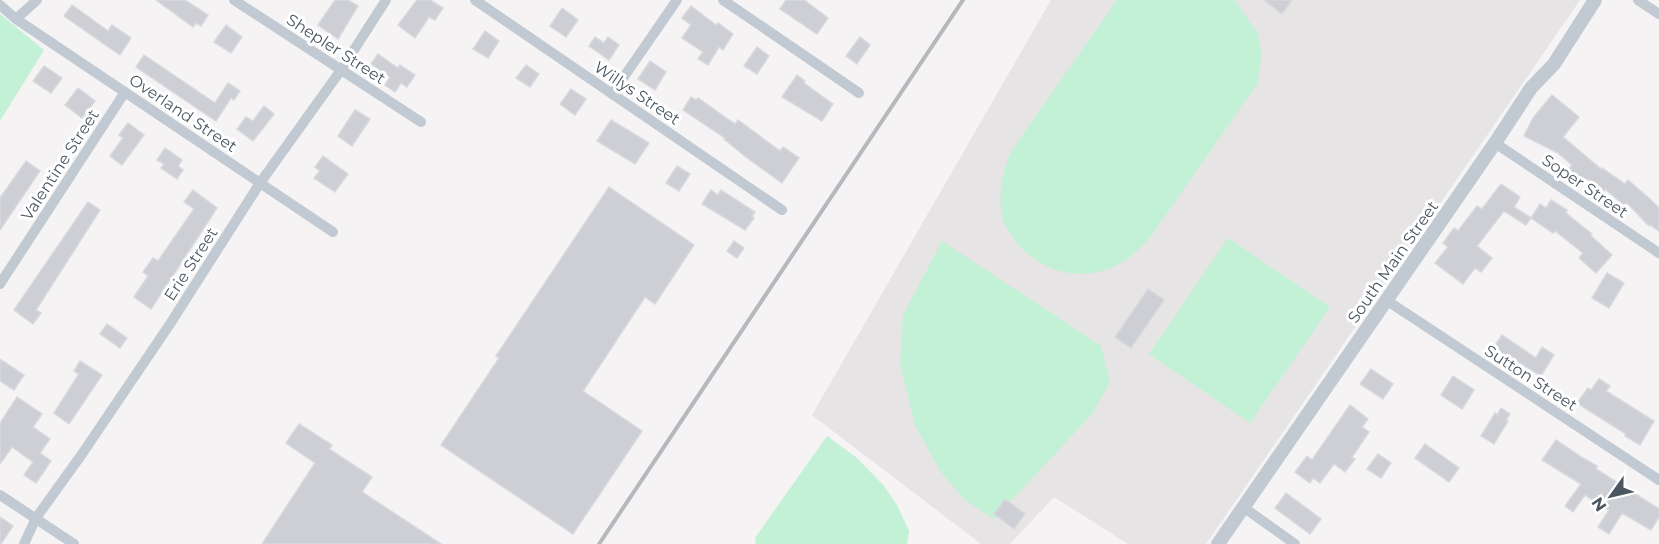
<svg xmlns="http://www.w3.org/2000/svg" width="1659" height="544" font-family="Montserrat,sans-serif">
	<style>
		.education { fill: #e6e4e5 }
		.green { fill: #c3f1d5 }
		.building { fill: #cdcfd5; stroke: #d7d9de; stroke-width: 1.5 }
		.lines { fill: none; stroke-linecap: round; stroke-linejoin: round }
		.minor { stroke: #c1cad2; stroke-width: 10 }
		.tertiary { stroke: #c1cad2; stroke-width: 14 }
		.rail { stroke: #b5b8bd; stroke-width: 4 }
		.labels { text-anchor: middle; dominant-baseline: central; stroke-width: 6; stroke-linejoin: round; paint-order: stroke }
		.street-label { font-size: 16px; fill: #4a5661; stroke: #fff }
	</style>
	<rect width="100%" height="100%" fill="#f5f3f3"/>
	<polygon class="education" points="1051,0 1580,0 1206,544 1128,544 1054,497 1010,544 981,544 812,415"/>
	<g class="green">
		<path d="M 1117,0 L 1234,0 L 1257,32 L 1262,53 L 1257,84 L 1149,239 C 1138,250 1128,261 1113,267 C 1074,284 1031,268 1010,233 C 1007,228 1003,222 1002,216 C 998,194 1002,170 1012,150 Z"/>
		<polygon points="0,14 44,50 0,121"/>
		<polygon points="1228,238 1330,307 1250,423 1149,354"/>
		<polygon points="942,241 1101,346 1110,382 1092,414 994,519 965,500 940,471 915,425 900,364 903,315"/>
		<polygon points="827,436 857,458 884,486 897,505 909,531 907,544 756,544 755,538"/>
	</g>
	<g class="building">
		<polygon points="156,0 185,0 208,15 201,26 196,23 193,27"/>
		<polygon points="335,0 348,0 358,6 338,39 318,25"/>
		<polygon points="417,0 430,0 443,8 435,20 429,17 415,38 398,25"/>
		<polygon points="786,0 804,0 828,18 817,34 780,9"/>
		<polygon points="1264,0 1292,0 1282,14"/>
		<polygon points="72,5 108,31 112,25 131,38 120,55 64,16"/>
		<polygon points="691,6 716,25 718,23 733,34 723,50 719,47 708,65 698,59 703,52 682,38 691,25 682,18"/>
		<polygon points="562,8 578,20 566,37 550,26"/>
		<polygon points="226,25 242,37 231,53 214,42"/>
		<polygon points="485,31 499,41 488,58 473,49"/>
		<polygon points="595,37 604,43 608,37 619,45 609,60 589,46"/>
		<polygon points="860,37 870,45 857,64 846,56"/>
		<polygon points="757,47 769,56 757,74 744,66"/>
		<polygon points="378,54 398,68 400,65 415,75 407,87 401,83 395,92 385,85 390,77 371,64"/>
		<polygon points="144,55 215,103 228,83 240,91 234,100 231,98 216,121 136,67"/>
		<polygon points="650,61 666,72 655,90 638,79"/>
		<polygon points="526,65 539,74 530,87 516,78"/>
		<polygon points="44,66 62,78 51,93 33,81"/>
		<polygon points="797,75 805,81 804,83 812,89 833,104 822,121 782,97"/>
		<polygon points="78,88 95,101 82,118 65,105"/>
		<polygon points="571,89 586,99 575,115 560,104"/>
		<polygon points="1552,95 1579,117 1563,137 1601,169 1602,168 1625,184 1628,180 1651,200 1659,208 1659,231 1650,225 1649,226 1627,203 1625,206 1605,189 1604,191 1587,179 1584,183 1569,169 1572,165 1558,153 1524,136 1533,118"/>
		<polygon points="691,97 696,100 698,98 735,124 738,120 780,151 783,147 799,158 782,183 746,157 724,139 725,138 683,110"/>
		<polygon points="264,106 274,114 253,141 237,129 246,117 253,121"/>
		<polygon points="355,110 370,119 352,146 338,136"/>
		<polygon points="611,120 649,143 635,164 597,141"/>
		<polygon points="128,123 144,135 122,165 110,156 123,138 119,135"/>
		<polygon points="165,148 182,160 178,166 183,170 177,179 161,168 164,164 157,160"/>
		<polygon points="323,156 348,174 335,192 314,178 320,171 315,167"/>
		<polygon points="26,161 40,171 0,230 0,198"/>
		<polygon points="677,166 690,174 679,191 666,183"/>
		<polygon points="1501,184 1520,197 1514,207 1531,218 1526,225 1504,211 1477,246 1492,258 1481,272 1475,268 1463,284 1435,263 1448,247 1443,243 1454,228 1458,231 1477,206 1482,209"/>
		<polygon points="609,187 694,245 655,304 645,297 583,391 642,431 573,534 441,445 499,358 496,356"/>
		<polygon points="193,190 217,208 151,309 134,297 148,276 143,272 153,258 158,261 194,209 184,202"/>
		<polygon points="711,190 718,195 721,190 755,212 752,216 754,218 745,230 702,204"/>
		<polygon points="1551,200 1567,210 1566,213 1592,234 1590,235 1612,255 1596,273 1579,258 1583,253 1555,231 1553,233 1531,218 1540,204 1546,208"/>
		<polygon points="88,202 100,210 36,310 41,313 33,324 14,310"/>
		<polygon points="734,241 744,248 737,258 727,251"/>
		<polygon points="1607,273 1624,283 1609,308 1592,298"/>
		<polygon points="1148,289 1164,300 1131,348 1115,337"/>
		<polygon points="107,324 127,338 120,348 100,334"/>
		<polygon points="1502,335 1536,358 1542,347 1554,355 1541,376 1514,359 1512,363 1492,350"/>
		<polygon points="0,359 24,375 14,390 0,381"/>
		<polygon points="80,361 102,375 69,424 54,413 79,374 74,371"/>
		<polygon points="1371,369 1393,384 1383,399 1360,384"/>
		<polygon points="1453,376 1474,390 1462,409 1441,395"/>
		<polygon points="1599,379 1610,386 1606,391 1654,421 1640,445 1625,436 1626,434 1577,403 1588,388 1591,390"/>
		<polygon points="17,397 42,414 33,427 50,439 40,453 51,461 36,483 24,475 33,462 12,447 0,464 0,423"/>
		<polygon points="1350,405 1368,419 1362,427 1369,432 1352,457 1355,459 1345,472 1334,464 1320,483 1313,478 1310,483 1295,472 1307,456 1312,460"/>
		<polygon points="1501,408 1510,414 1506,420 1508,421 1494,444 1481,436 1495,413 1497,415"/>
		<polygon points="299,424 332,445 329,449 372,477 362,492 441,544 262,544 315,463 286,443"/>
		<polygon points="1556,440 1583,458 1597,466 1596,469 1659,509 1659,517 1651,530 1622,513 1609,534 1598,527 1609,510 1585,495 1573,512 1565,506 1581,484 1542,460"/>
		<polygon points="1425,444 1459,468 1449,482 1415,458"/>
		<polygon points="1378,454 1391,463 1381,478 1367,469"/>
		<polygon points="1286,493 1321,519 1310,534 1275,508"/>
		<polygon points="1005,499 1025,514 1014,529 994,514"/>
		<polygon points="0,517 13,526 1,544 0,544"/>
	</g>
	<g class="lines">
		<g class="minor">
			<polyline points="234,0 421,122"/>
			<polyline points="475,0 782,210"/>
			<polyline points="723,0 859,93"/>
			<polyline points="1638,0 1659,14"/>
			<polyline points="0,5 16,19 333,232"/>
			<polyline points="16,19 37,0"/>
			<polyline points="612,94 677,0"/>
			<polyline points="1495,143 1659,253"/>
			<polyline points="0,284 125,92"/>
			<polyline points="1386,300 1659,480"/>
			<polyline points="0,495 74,544"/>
			<polyline points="1243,507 1295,544"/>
			<polyline points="24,544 36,518 82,454 170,324 260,183 341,70 386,0"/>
		</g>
		<polyline class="tertiary" points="1218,544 1495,143 1531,88 1554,64 1595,0"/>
		<polyline class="rail" points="599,544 963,0"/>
	</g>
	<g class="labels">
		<g class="street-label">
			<text transform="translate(336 49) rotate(33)">Shepler Street</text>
			<text transform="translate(637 93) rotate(34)">Willys Street</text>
			<text transform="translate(183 113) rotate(34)">Overland Street</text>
			<text transform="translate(60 165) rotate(-57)">Valentine Street</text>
			<text transform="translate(1585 186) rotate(34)">Soper Street</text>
			<text transform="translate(1393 262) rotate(-55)">South Main Street</text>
			<text transform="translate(191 264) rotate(-57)">Erie Street</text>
			<text transform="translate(1531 378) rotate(33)">Sutton Street</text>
		</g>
	</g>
	<g transform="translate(1611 496) rotate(236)" stroke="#ffffff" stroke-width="4.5" paint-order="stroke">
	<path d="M0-4.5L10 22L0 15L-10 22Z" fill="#4a5661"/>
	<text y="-9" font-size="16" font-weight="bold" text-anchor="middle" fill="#4a5661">N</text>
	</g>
</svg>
